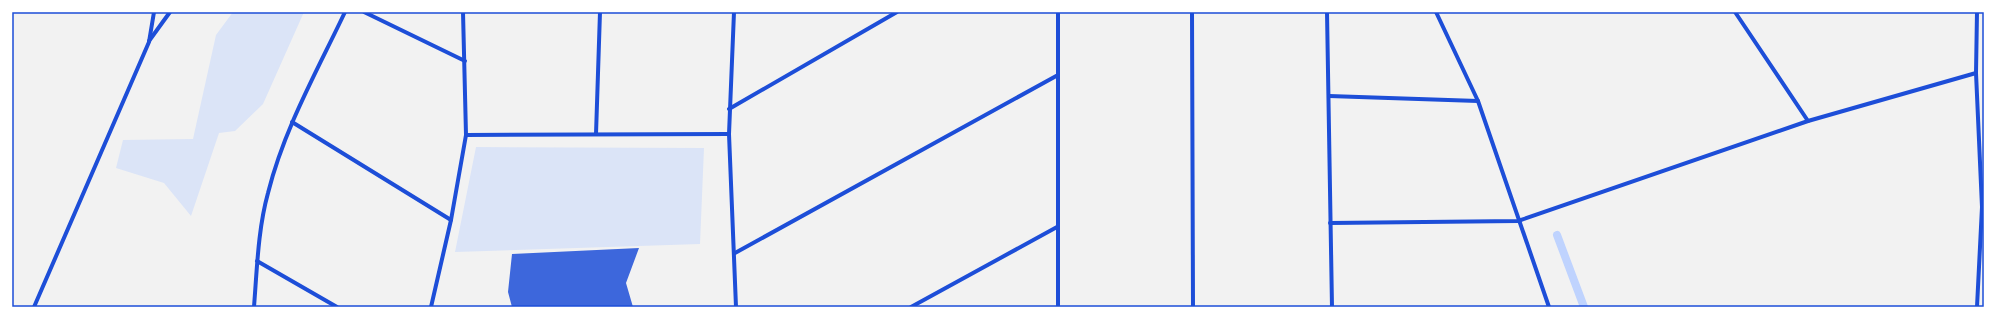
<svg xmlns="http://www.w3.org/2000/svg" width="1996" height="319" font-family="'Public Sans',sans-serif">
	<style>
		.green { fill: #dbe4f7 }
		.lines { fill: none; stroke-linecap: round; stroke-linejoin: round }
		.stream { stroke: #bfd3fe; stroke-width: 8 }
		.building { fill: #3d67dc }
		.minor { stroke: #1d4ed8; stroke-width: 4 }
		.neatline { fill: none; stroke: #1d4ed8; stroke-width: 1.5 }
	</style>
	<rect width="100%" height="100%" fill="#f2f2f2"/>
	<g class="green">
		<polygon points="233,12 304,12 263,104 235,131 219,133 191,216 164,183 116,168 123,140 193,139 216,35"/>
		<polygon points="476,147 704,148 700,244 455,252"/>
	</g>
	<g class="lines">
		<polyline class="stream" points="1557,235 1584,307"/>
	</g>
	<polygon class="building" points="639,248 626,283 633,307 512,307 508,292 512,254"/>
	<g class="lines">
		<g class="minor">
			<polyline points="364,12 465,61"/>
			<polyline points="734,12 729,134 736,307"/>
			<polyline points="1058,12 1058,307"/>
			<polyline points="1192,12 1193,307"/>
			<polyline points="1327,12 1332,307"/>
			<polyline points="1436,12 1478,101 1549,307"/>
			<polyline points="1735,12 1808,121"/>
			<polyline points="1977,12 1976,73 1982,207 1977,307"/>
			<polyline points="149,41 170,12"/>
			<polyline points="1329,96 1478,101"/>
			<polyline points="729,109 897,12"/>
			<polyline points="292,122 451,220"/>
			<polyline points="596,134 600,12"/>
			<polyline points="466,135 729,134"/>
			<polyline points="1330,223 1518,221 1808,121 1976,73"/>
			<polyline points="735,253 1058,75"/>
			<polyline points="257,261 337,307"/>
			<polyline points="34,307 149,42 154,12"/>
			<path d="M 254,307 C 257,269 258,229 268,193 C 284,129 317,71 345,12"/>
			<polyline points="431,307 451,220 466,135 463,12"/>
			<polyline points="911,307 1057,227"/>
		</g>
	</g>
	<rect width="1996" height="319" fill="none" stroke="#ffffff" stroke-width="26"/>
	<rect x="13" y="13" width="1970" height="293" class="neatline"/>
</svg>
